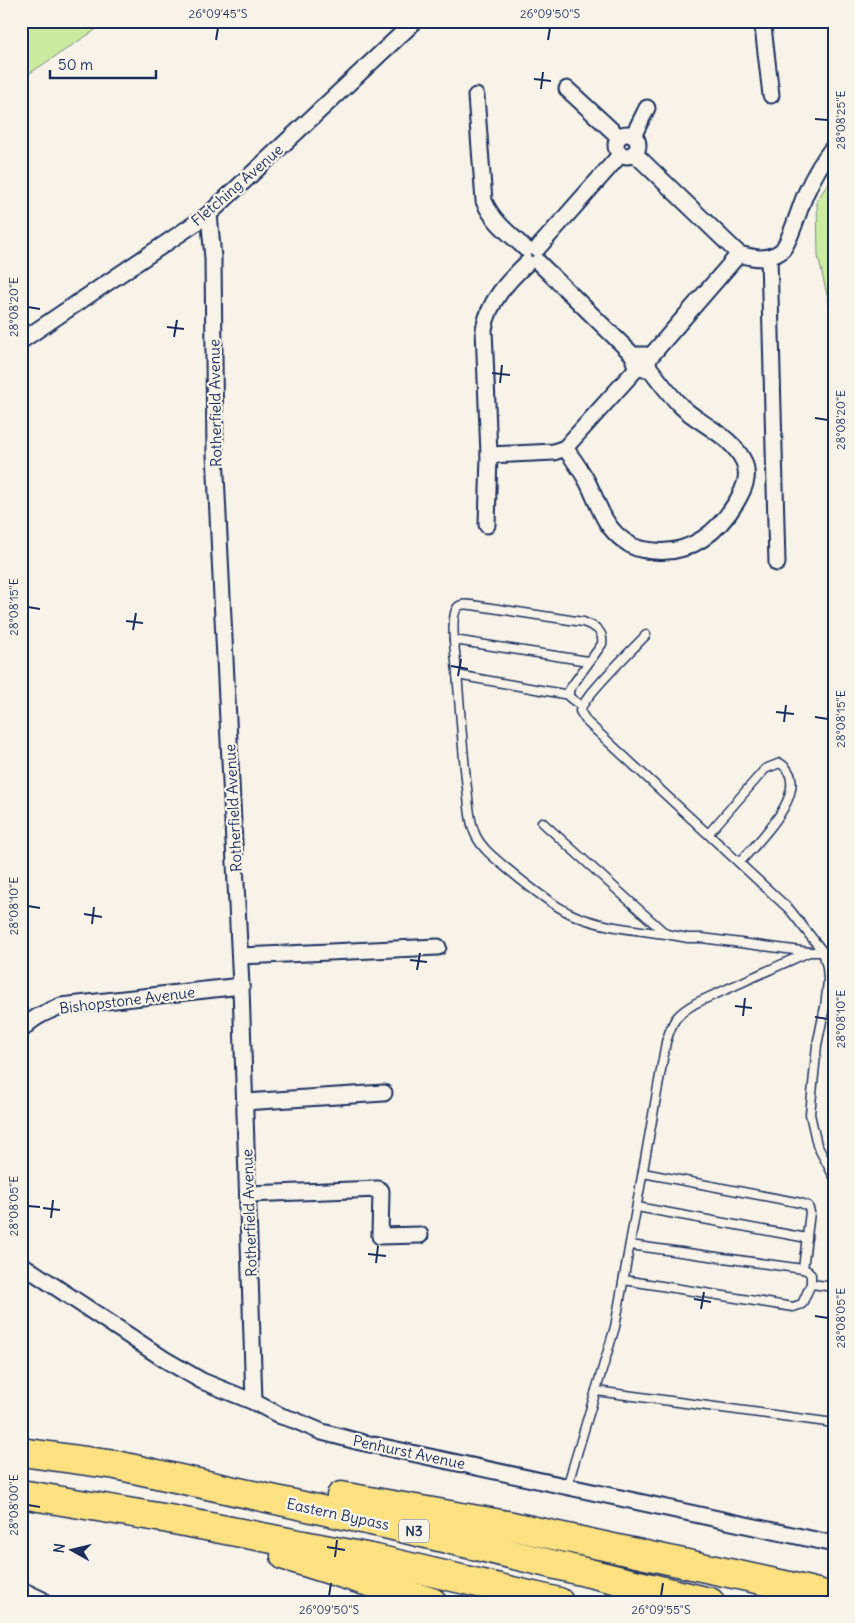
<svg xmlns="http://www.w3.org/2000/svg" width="855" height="1623" font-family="Delius,sans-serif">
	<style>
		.green { fill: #cdeaa1; stroke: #748c80 }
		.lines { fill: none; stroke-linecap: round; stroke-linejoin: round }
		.service-casing { stroke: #1b2f5e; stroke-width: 11 }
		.minor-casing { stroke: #1b2f5e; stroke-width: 19 }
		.secondary-casing { stroke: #1b2f5e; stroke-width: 25 }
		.motorway-casing { stroke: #1b2f5e; stroke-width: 31 }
		.service { stroke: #f7f3e8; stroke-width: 8 }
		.minor { stroke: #f7f3e8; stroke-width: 15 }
		.secondary { stroke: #f7f3e8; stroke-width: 21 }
		.motorway { stroke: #fbe180; stroke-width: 28 }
		.motorway-bridge-casing { stroke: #1b2f5e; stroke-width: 31; stroke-linecap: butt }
		.motorway-bridge { stroke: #fbe180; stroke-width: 28 }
		.ticks { fill: none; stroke: #1b2f5e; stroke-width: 2 }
		.labels { text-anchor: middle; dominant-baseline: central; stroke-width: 4.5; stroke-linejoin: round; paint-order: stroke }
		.shield { fill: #f7f3e8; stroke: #5d6a87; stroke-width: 1 }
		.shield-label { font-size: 14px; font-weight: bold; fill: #1b2f5e }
		.street-label { font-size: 15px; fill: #1b2f5e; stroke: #f7f3e8 }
		.neatline { fill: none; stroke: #1b2f5e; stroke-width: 2 }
		.ticks-label { font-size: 12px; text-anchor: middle; fill: #1b2f5e }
	</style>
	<rect width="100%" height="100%" fill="#f7f3e8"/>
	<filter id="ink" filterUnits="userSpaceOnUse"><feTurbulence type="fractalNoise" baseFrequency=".02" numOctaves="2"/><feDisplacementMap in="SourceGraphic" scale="10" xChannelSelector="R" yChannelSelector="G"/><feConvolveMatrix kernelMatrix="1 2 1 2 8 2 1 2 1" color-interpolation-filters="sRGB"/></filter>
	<g filter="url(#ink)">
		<g class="green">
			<polygon points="21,21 109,21 21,79"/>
			<polygon points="834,175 834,316 831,312 818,256 817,200"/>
		</g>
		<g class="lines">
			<defs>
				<g id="service">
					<path d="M 646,635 C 633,649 583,697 580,711 L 587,722 L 790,910 L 823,952 L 827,967 L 828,981 L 825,1007 L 817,1045 L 810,1114 L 817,1145 L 834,1177"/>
					<polyline points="454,640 588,661"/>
					<polyline points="457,675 569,695"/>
					<path d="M 581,706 L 569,697 L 569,690 L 602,644 C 604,630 594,626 583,622 L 472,605 C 467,605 462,603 458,607 C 450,614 455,652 456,662 C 460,704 462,746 467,788 C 469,803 469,822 476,836 C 483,850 498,861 510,871 C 528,886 548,902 569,913 C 598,927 634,930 666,934"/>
					<polyline points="542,822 666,934 688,938 702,938 809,952 823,952"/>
					<path d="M 709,833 L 765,769 L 780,763 C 816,787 757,843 740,862"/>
					<polyline points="643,1173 801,1203 808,1206 810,1212 803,1269"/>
					<polyline points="637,1207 807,1238"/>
					<polyline points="624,1280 793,1307 802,1304 811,1284 811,1275 808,1271 803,1269 630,1245"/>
					<polyline points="811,1284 834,1287"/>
					<polyline points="596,1391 834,1423"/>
					<path d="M 567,1487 L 615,1327 L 666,1042 C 673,1020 675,1015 696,1003 L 809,952"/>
				</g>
				<g id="minor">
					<polyline points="766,21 763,27 771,95"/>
					<polyline points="567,89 619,137"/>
					<path d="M 476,96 L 484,201 C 493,222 510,234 526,249"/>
					<circle cx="627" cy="145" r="11"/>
					<polyline points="633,136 647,108"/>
					<path d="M 634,153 L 739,254 C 753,258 766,261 780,252 C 789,246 800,206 806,193 C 813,177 823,160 834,146"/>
					<polyline points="209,214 213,258 215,454 241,986 254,1402"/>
					<polyline points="537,249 620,155"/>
					<polyline points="769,257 777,563"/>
					<polyline points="538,262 635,357"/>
					<polyline points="21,341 209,214 411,25"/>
					<polyline points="649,358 739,254"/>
					<path d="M 565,448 C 573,459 582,471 588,483 C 599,505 604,528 626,542 C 635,549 644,550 654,551 C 691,555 719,531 737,501 C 744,489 750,476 744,462 C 732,436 701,425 682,407 C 669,395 659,380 648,366 L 649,358 L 646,355 L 638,355 L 634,361 L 637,368 L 645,369 L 648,366"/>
					<polyline points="489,455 554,452 565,448 637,368"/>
					<path d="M 487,525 L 489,455 L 484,329 C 489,301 507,282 527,263"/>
					<polyline points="240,956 438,947"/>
					<path d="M 21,1031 C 31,1018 46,1012 61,1006 L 241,986"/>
					<polyline points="245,1102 384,1093"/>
					<polyline points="248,1194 378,1189 381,1191 380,1236 420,1235"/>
					<polyline points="21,1264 164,1359 202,1381 254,1402 281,1416 294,1420 322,1432 360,1442 834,1544"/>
				</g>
				<polyline id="secondary" points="21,1593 40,1602"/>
				<g id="motorway">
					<polyline points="21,1452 116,1465 385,1524 710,1602"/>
					<polyline points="21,1494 169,1519 376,1559 559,1602"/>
					<polyline points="341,1496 507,1525 789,1586"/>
					<polyline points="285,1556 432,1602"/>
				</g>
			</defs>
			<use href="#service" class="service-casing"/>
			<use href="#minor" class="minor-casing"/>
			<use href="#secondary" class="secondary-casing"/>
			<use href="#motorway" class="motorway-casing"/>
			<use href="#service" class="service"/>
			<use href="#minor" class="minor"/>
			<use href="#secondary" class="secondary"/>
			<use href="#motorway" class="motorway"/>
			<defs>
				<polyline id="motorway-bridge" points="789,1586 834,1597"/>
			</defs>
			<use href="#motorway-bridge" class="motorway-bridge-casing"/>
			<use href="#motorway-bridge" class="motorway-bridge"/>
		</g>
	</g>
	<path class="ticks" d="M 216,40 L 218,28M 548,40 L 550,28M 534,79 L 551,81M 541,89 L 543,72M 815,119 L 828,120M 28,307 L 40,309M 167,327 L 184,329M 174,337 L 177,320M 492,373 L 510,375M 500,383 L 502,365M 815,418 L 828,420M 28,607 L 40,609M 126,621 L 143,623M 133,630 L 136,613M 451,666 L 468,669M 458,676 L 461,659M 776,712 L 794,714M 815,717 L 828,719M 784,722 L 786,705M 28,906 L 40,908M 84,914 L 102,917M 92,924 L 94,907M 410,960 L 427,962M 417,970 L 420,953M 735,1006 L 752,1008M 743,1016 L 745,998M 815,1017 L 828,1019M 28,1206 L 40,1207M 43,1208 L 60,1210M 51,1218 L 53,1200M 368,1254 L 386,1256M 376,1263 L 378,1246M 694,1299 L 711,1302M 701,1309 L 704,1292M 815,1316 L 828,1318M 28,1505 L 40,1507M 327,1547 L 345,1550M 335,1557 L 337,1540M 329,1596 L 331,1583M 661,1596 L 663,1583"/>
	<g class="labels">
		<rect class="shield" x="399" y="1519.5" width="30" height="23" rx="4"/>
		<g class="shield-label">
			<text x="414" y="1531">N3</text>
		</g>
		<g class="street-label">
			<text transform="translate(237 185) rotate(-41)">Fletching Avenue</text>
			<text transform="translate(215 403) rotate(-91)">Rotherfield Avenue</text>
			<text transform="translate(233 808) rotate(-93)">Rotherfield Avenue</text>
			<text transform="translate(127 1000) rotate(-7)">Bishopstone Avenue</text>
			<text transform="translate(249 1213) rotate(-92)">Rotherfield Avenue</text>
			<text transform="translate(409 1452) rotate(12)">Penhurst Avenue</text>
			<text transform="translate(338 1514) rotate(12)">Eastern Bypass</text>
		</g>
	</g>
	<rect width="855" height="1623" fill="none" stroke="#f7f3e8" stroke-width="55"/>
	<g transform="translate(72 1550) rotate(278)" stroke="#f7f3e8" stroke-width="4" paint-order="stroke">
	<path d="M0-4L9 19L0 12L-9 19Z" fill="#1b2f5e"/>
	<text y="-8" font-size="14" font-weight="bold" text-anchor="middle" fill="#1b2f5e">N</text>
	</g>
	<path d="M50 70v8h106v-8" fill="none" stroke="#1b2f5e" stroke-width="2.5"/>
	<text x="58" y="70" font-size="15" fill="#1b2f5e" stroke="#f7f3e8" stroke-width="4" paint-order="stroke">50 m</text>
	<rect x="28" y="28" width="800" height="1568" class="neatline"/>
	<g class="ticks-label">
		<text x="218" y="18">26°09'45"S</text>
		<text x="550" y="18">26°09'50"S</text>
		<text transform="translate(841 120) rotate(-90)" y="4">28°08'25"E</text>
		<text transform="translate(14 307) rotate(-90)" y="4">28°08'20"E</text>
		<text transform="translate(841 420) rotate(-90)" y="4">28°08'20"E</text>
		<text transform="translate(14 607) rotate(-90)" y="4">28°08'15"E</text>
		<text transform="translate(841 719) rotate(-90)" y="4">28°08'15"E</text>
		<text transform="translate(14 906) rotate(-90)" y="4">28°08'10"E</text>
		<text transform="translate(841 1019) rotate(-90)" y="4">28°08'10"E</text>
		<text transform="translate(14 1206) rotate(-90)" y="4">28°08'05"E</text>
		<text transform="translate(841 1318) rotate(-90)" y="4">28°08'05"E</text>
		<text transform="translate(14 1505) rotate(-90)" y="4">28°08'00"E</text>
		<text x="329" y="1614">26°09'50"S</text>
		<text x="661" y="1614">26°09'55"S</text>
	</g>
</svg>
